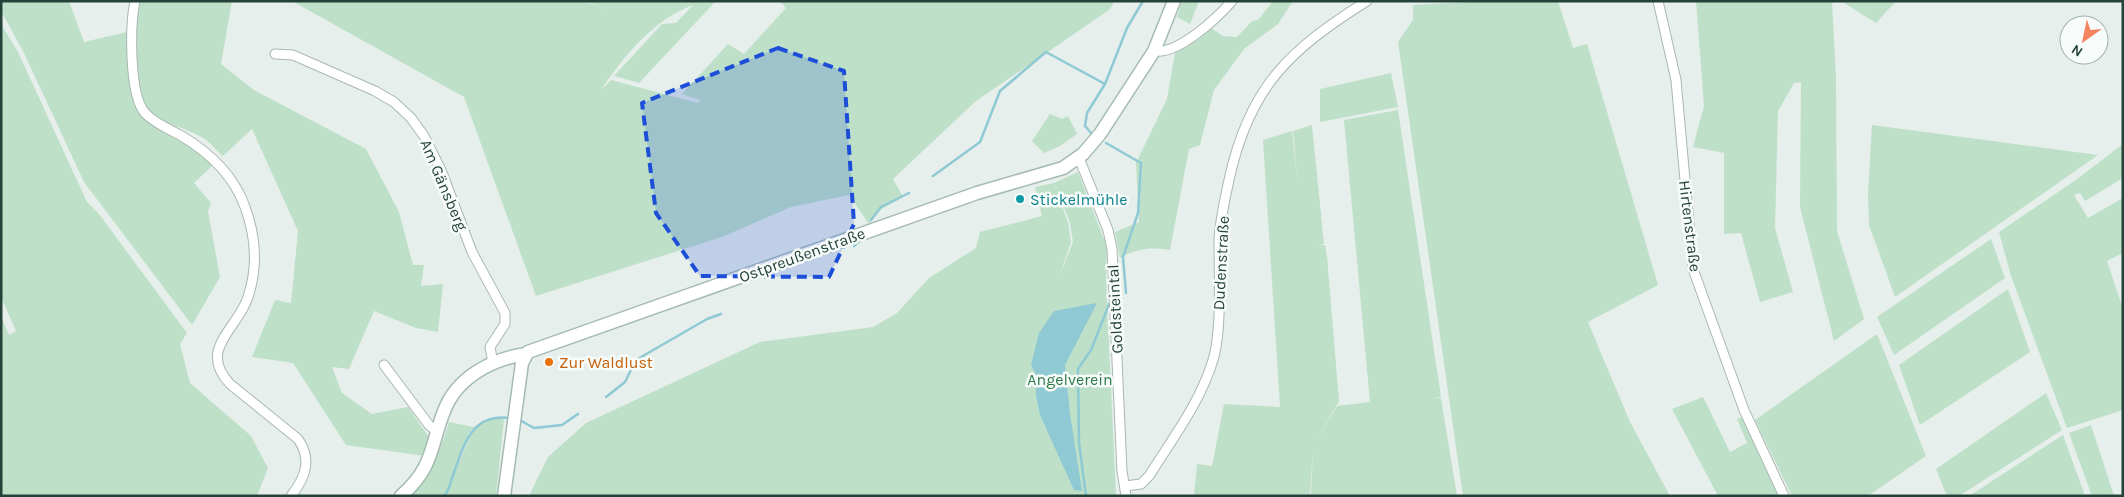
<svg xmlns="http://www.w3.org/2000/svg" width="2124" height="497" font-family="Karla,sans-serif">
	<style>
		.green { fill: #bfe0c8; fill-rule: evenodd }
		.water { fill: #8ec9d4 }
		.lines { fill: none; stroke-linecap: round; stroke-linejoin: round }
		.stream { stroke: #8ec9d4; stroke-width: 2.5 }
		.street-casing { stroke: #a8b8b2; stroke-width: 11 }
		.secondary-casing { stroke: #a4bbb3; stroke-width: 15 }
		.street { stroke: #fff; stroke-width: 9 }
		.secondary { stroke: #fff; stroke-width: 12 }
		.marked { fill: #1d4ed8; fill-opacity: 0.2; stroke: #1d4ed8; stroke-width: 4; stroke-dasharray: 10 6; stroke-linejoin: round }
		.culture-dot { fill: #0f9aa8; stroke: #f7fbf9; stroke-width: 2 }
		.food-dot { fill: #e8710a; stroke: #f7fbf9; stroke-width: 2 }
		.labels { text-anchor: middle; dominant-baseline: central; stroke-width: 5; stroke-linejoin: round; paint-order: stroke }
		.street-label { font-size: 16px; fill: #24423a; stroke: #f7fbf9 }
		.culture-label { font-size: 16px; fill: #0d838f; stroke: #f7fbf9; text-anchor: start }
		.food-label { font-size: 16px; fill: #c56008; stroke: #f7fbf9; text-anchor: start }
		.park-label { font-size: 16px; fill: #2d7a4b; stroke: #f7fbf9 }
	</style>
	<rect width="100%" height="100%" fill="#e6efeb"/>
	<g class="green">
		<polygon points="1,1 69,1 84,42 127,32 130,79 136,106 149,121 198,150 213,165 194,183 211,203 208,211 220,277 192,325 84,182 24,53 1,11"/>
		<path d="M 139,1 L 232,1 L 221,64 L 254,90 L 366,149 L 399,212 L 413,265 L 424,265 L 421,286 L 443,284 L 438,332 L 416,328 L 374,311 L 349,369 L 332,367 L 342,393 L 372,414 L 408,407 L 431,440 L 425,456 L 346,445 L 293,363 L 252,357 L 275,300 L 291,303 L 298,231 L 252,129 L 223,156 C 216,150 210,142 203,138 C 187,128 166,125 151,113 C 132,96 135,25 139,1 Z"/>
		<path d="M 292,1 L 582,1 L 605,9 L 584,1 L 716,1 L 639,83 L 614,76 L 662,24 L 676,23 L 693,5 C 654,19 624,56 601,90 L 611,80 L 698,103 L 700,100 L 682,94 L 728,44 L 744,54 L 786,8 L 780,1 L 1115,1 L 1109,10 L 976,101 L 893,179 L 903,197 L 878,211 L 869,224 L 849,195 L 791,207 L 722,237 L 536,296 L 464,97 Z"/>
		<polygon points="1182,1 1199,1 1190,24 1177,17"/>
		<path d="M 1273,1 L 1293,1 L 1278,24 L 1244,49 L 1214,90 L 1200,145 L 1189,149 L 1170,250 C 1150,247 1138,248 1120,258 L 1115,232 L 1139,222 L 1136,163 L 1167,99 L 1175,53 L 1211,28 L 1223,36 L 1237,37 L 1251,22 L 1259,19 Z"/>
		<polygon points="1490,1 1558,1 1573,48 1587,44 1658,285 1588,322 1630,422 1670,496 1463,496 1398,42 1413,20 1413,5"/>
		<polygon points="1696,1 1832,1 1836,77 1837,231 1864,319 1834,341 1800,207 1801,82 1794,83 1778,111 1775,228 1793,292 1760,302 1741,233 1724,234 1724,153 1693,147 1704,106"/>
		<polygon points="1841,1 1896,1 1876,23"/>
		<polygon points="1,24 18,52 87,202 99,214 187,333 180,344 190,383 251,436 268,468 257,496 1,496 1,316 9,335 16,331 1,297"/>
		<polygon points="1391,73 1398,107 1320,122 1320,89"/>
		<polygon points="1398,110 1441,397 1433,398 1441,398 1457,496 1311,496 1313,447 1310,496 1194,496 1197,464 1212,466 1224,404 1280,407 1263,140 1292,131 1298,185 1293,131 1312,125 1324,244 1318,245 1325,245 1327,256 1339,401 1316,441 1337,406 1370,402 1344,120"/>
		<polygon points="1050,114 1062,119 1068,116 1077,134 1060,146 1044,153 1032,141"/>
		<polygon points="1872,125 2098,155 1895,297 1869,225 1868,192"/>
		<polygon points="2123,144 2123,178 2085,201 2080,193 2074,195 2088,218 2123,198 2123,253 2107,261 2123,309 2123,410 2067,428 2011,276 1999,232 2073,182"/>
		<path d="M 1078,172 L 1107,247 L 1106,280 L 1116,496 L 529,496 L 548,457 L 586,423 L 760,342 L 873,327 L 897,313 L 929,278 L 976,248 L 980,232 L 1042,216 L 1035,187 L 1054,183 ZM 1055,184 L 1070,223 L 1073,242 L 1059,277 L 1071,242 L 1068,223 Z"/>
		<polygon points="1991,239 2005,278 1894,355 1877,317"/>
		<polygon points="2008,289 2030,352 1920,425 1899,365"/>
		<polygon points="1877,334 1926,456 1868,496 1792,496 1755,420"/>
		<polygon points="2046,393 2062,430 1959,496 1947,496 1936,469"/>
		<polygon points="1703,397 1730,452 1747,443 1737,419 1745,416 1782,496 1718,496 1672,409"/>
		<polygon points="497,418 504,419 496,496 445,496 471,434 486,420"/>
		<path d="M 449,422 L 474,427 L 469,433 L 447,492 L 443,496 L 409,496 C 430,475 441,450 449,422 Z"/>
		<polygon points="2091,425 2114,496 2092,496 2069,433"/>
		<polygon points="2063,435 2085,496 1969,496"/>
	</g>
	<polygon class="water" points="1097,303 1065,365 1070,414 1082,491 1074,490 1040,415 1036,395 1036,375 1031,365 1039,333 1054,311"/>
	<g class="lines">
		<g class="stream">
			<polyline points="1091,133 1085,126 1087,113 1105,84 1127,28 1143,1"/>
			<polyline points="1106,143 1141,163 1138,213 1123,257 1126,293"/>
			<polyline points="933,176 980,142 1000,91 1046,52 1105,84"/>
			<polyline points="871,220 881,207 909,193"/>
			<polyline points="854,246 858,242"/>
			<polyline points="606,397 625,382 636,360 707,319 721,314"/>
			<polyline points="518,419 534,428 562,425 578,414"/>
			<path d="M 444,496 C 449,491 450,484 452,478 C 464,447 469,413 510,418"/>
			<polyline points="1086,496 1079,443 1078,369 1091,350 1110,302"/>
		</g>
		<defs>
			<g id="street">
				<path d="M 135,1 C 130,25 129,95 145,113 C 154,123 169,129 180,135 C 209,152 234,176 245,207 C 256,237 258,267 248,297 C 238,329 197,349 230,384 L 298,439 C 312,459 306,477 291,496"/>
				<polyline points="1658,1 1676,80 1693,269 1744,410 1784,496"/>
				<path d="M 1154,51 C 1178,55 1217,18 1232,1"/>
				<polyline points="275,54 293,55 375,91 394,102 411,118 424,136 441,170 472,252 505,313 505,324 490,347 493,363"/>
				<polyline points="1079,158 1108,230 1112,249 1122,471 1126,496"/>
				<polyline points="384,365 429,425 438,433"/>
				<path d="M 1125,486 L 1141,484 L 1149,476 C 1172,439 1200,403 1213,360 C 1222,331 1219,273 1219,240 C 1220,220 1225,199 1229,180 C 1249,87 1289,50 1367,1"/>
			</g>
			<g id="secondary">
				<path d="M 401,496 C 434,467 430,447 444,411 C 457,377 492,359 526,354"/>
				<polyline points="504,496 522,363 528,352 977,193 1063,168 1083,154 1100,134 1154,51 1174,1"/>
			</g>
		</defs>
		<use href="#street" class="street-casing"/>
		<use href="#secondary" class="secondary-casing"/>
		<use href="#street" class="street"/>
		<use href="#secondary" class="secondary"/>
	</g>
	<path class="marked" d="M 778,48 L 844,71 L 854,224 L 829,277 L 700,276 L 656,213 L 642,103 Z"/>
	<circle class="culture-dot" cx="1020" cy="199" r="5"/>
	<circle class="food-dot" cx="549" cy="362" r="5"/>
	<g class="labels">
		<g class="street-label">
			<text transform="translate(444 185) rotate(67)">Am Gänsberg</text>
			<text transform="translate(1690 226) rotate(83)">Hirtenstraße</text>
			<text transform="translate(802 255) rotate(-20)">Ostpreußenstraße</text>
			<text transform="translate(1221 263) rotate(-87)">Dudenstraße</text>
			<text transform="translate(1115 309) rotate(-93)">Goldsteintal</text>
		</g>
		<g class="culture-label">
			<text x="1030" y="199">Stickelmühle</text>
		</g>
		<g class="food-label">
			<text x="559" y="362">Zur Waldlust</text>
		</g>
		<g class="park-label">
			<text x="1070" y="379">Angelverein</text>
		</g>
	</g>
	<rect width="2124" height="497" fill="none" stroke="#24423a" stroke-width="5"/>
	<g transform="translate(2084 40) rotate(213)"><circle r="24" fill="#f7fbf9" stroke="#a3b1ad"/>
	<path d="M0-4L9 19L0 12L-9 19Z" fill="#f4845f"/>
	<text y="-8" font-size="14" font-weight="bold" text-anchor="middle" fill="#24423a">N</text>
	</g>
</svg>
